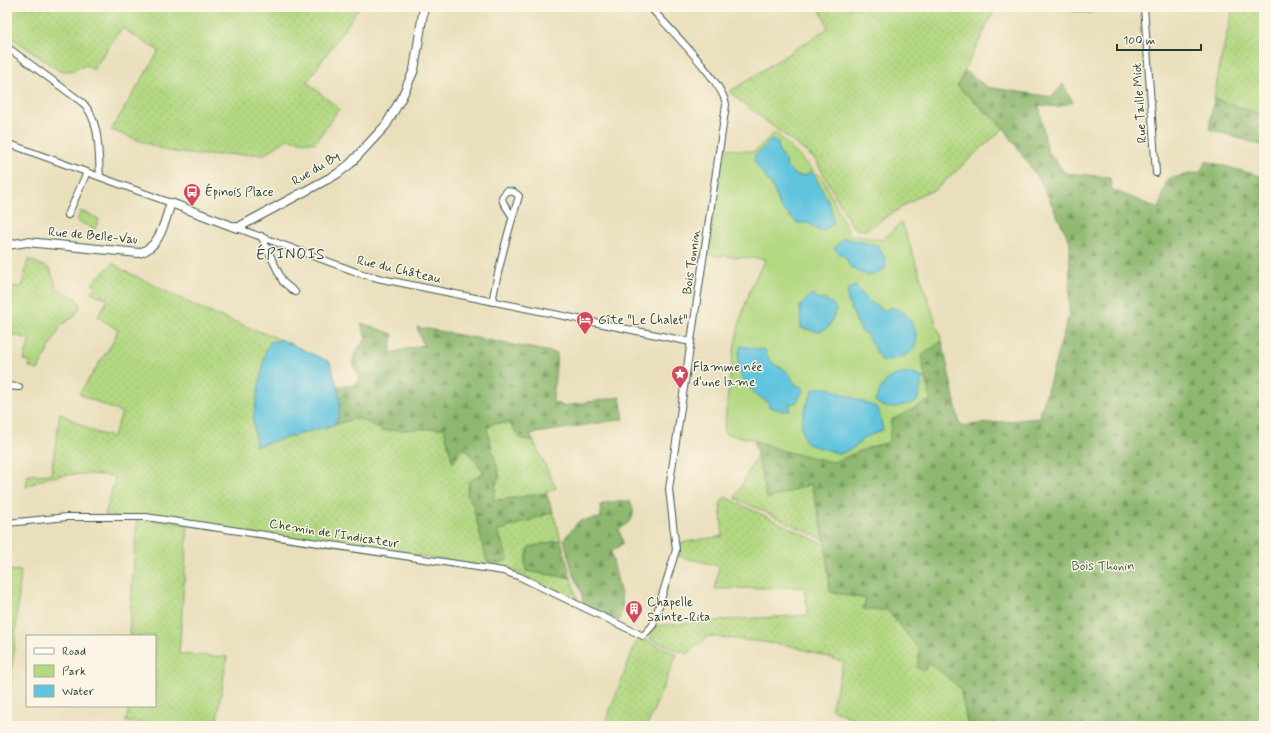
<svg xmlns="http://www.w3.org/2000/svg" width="1271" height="733" font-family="Mynerve,sans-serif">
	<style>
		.grass { fill: url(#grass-dots); stroke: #698a5b }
		.forest { fill: url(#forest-firs); stroke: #567a52 }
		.green { fill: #b3d882; stroke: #698a5b }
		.water { fill: #61c4df; stroke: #40808a }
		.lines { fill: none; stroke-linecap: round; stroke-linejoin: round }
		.street-casing { stroke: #3d5548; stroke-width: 8 }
		.secondary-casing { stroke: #3d5548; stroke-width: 10 }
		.street { stroke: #fff; stroke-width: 6 }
		.secondary { stroke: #fff; stroke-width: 8 }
		.labels { text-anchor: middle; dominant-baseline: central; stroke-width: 3; stroke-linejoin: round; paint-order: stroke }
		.street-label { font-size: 13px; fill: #1f3d34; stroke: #fcf5e5 }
		.poi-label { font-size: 13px; fill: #1f3d34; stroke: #fcf5e5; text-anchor: start }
		.park-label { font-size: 13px; fill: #3d5c44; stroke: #fcf5e5 }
		.quarter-label { font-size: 15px; letter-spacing: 1px; fill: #1f3d34; stroke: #fcf5e5 }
	</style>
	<defs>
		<pattern id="grass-dots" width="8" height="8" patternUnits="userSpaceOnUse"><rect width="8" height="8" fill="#b3d882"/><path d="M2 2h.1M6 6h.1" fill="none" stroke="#9aba71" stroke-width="1.8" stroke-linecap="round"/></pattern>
		<pattern id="forest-firs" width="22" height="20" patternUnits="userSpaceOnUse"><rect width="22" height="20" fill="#8eb870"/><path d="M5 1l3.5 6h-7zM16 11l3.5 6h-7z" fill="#73975d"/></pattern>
	</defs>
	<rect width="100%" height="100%" fill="#fcf5e5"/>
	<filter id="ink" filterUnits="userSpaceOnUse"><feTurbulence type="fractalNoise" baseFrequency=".025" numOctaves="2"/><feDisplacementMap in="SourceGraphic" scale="8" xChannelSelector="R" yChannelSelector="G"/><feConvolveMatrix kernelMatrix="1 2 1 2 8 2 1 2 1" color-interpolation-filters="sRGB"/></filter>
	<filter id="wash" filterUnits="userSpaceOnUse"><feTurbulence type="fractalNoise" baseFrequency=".012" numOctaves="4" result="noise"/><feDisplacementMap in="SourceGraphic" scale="16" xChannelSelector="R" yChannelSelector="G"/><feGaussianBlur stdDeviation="0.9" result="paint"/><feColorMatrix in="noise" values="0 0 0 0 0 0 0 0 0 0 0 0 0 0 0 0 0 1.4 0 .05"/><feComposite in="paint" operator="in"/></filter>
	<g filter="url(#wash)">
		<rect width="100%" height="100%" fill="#e9dfbc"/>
		<g class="grass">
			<polygon points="7,7 357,7 359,8 307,82 339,109 315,143 288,139 265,154 196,155 168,151 111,130 159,51 122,28 93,70 86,65 71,71 59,71 7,34"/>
			<polygon points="819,7 996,7 957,86 1004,128 935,190 924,193 866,230 858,230 852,226 815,159 729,92 828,28"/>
			<polygon points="1040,7 1091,7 1091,13"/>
			<polygon points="1233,7 1264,7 1264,115 1214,99 1220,64"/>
			<polygon points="28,259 50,269 57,288 77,299 80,306 74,317 61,325 38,370 29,367 30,362 24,360 30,339 7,334 7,322 13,286 22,287"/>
			<path d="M 113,263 L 123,270 L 206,311 L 282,340 L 270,342 L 256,446 L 358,418 L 374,425 L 381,431 L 444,428 L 453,462 L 462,449 L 466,449 L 484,472 L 467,495 L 498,531 L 553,512 L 561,540 L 529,547 L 526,571 L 571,578 L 578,602 L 512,570 L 385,551 L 105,515 L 115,479 L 113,476 C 83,473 53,472 26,487 L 28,475 L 51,474 L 60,413 L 94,432 L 113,437 L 122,413 L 79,394 L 113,342 L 118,330 L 98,317 L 108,299 L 91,292 L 96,286 L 92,283 Z"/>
			<polygon points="494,423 509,423 521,439 533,440 556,488 546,493 494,501 496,481 486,429"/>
			<polygon points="757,455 767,498 811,484 825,540 735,498"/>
			<polygon points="725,497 826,545 830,592 866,599 863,609 887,610 929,661 960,688 968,726 870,726 831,709 844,662 788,645 709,636 687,654 650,639 655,626 709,621 808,615 804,587 715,589 719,566 678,556 679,543 723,536 720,504"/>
			<polygon points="137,518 188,525 179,654 227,657 216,726 161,726 160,724 126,722 129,706 155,706 155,636 129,636"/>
			<polygon points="7,570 21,571 7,726"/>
			<polygon points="638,637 677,654 647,726 604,726"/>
		</g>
		<g class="forest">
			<polygon points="965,71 987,87 1052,97 1063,84 1073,102 1057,107 1039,105 1047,150 1065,173 1110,177 1111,189 1159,209 1167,179 1200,172 1206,161 1264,177 1264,508 1262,510 1264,512 1264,726 968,726 960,688 929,662 924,671 917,667 920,651 888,610 863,609 866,599 830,592 825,540 811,484 767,499 754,440 780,450 833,462 870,447 889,442 891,420 930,400 921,356 942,341 960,426 1039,418 1069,315 1070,242 1042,184 1004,128 957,86"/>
			<polygon points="1214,99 1264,115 1264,146 1209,129"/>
			<path d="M 361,323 L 393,334 L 390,353 L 423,345 L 417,327 L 557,353 L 553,402 L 564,406 L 620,397 L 624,419 L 530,434 L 533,440 L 521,439 L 509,423 L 494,423 L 487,429 L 500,478 L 496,481 L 494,501 L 546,493 L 553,512 L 498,531 L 508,559 L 501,563 L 487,562 L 472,503 L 467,495 L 469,481 L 484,472 L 466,449 L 462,449 L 453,463 L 444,428 L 381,431 L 374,425 L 358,418 L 333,425 C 344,413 339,401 336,386 L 353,386 L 360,377 L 352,364 L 356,351 L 366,339 Z"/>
			<path d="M 630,501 C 637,517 632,520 619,530 L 623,543 L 611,552 L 623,604 L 619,621 L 583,604 L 582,594 L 572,570 L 564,539 L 579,521 L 601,518 L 600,505 L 609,502 Z"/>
			<polygon points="561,540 571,578 526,571 525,563 529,547"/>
		</g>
		<g class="green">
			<path d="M 775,132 L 824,181 L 850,235 L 883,240 L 902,222 L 942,341 L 921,356 L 930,400 L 891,420 L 889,442 L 870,447 L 833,462 L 780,450 L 754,440 L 724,433 C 730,376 734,309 766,259 L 707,255 L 723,148 L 754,152 Z"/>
			<polygon points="81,211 99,219 95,229 77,221"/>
		</g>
		<g class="water">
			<path d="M 772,140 L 778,142 L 779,152 L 786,162 L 786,166 L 795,175 L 805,176 L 810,171 C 815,175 816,179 819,184 C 827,198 833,208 833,224 L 824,231 L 819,231 L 809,223 L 797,223 L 780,207 L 773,188 L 754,161 L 755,155 Z"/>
			<polygon points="843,238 877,245 885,258 886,268 876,274 868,276 851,268 845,257 834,249"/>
			<path d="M 855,286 L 869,301 L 885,311 L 890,307 C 902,310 906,313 912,324 C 926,350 905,360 881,360 L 866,334 L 861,331 L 848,302 L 847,290 Z"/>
			<polygon points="812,294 820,300 824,299 833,304 836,310 829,327 819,332 801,328 800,306"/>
			<path d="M 282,340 L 330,362 C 335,381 348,409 333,425 L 256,446 L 253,418 L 265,353 L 270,342 Z"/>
			<path d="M 741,346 L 765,350 C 771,369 780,363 789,374 C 796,384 791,382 804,389 L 796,403 L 789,404 L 791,410 L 783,411 L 769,407 L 769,403 C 748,391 731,371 741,346 Z"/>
			<path d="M 911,373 L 923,378 L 917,402 L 891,408 L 882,406 L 875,401 C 885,379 887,375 911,373 Z"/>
			<path d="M 822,387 L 831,389 L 878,408 L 883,430 L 864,438 L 856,446 L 841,454 L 807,444 C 795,424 806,408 813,389 Z"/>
		</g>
	</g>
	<g filter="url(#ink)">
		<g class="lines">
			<defs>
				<g id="street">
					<polyline points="1144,7 1156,173"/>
					<path d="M 7,47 L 83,103 C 101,122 98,153 100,177"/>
					<polyline points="7,143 171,203"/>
					<polyline points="68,215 87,172"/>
					<polyline points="237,228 362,274 382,279 691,342"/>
					<polyline points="261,236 283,282 295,292"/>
					<path d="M 492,302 C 499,265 508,231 519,196 L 514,192 L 507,191 L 502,197 L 503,202 L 512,216"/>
					<polyline points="7,386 19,387"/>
					<path d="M 7,523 L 67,517 L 146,517 L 503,571 L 518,576 L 643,636 L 653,625 L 676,550 L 669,489 L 726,105 C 725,84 666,25 650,7"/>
				</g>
				<path id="secondary" d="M 7,245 L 27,242 L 139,253 C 161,247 164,222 171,203 L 237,228 L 337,174 L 350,164 L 386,125 L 402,97 L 414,70 L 424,7"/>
			</defs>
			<use href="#street" class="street-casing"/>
			<use href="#secondary" class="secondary-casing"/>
			<use href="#street" class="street"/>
			<use href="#secondary" class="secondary"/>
		</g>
	</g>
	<defs>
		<symbol id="bus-pin" viewBox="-11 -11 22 30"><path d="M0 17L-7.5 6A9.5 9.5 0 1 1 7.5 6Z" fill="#d1495b" stroke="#fcf5e5"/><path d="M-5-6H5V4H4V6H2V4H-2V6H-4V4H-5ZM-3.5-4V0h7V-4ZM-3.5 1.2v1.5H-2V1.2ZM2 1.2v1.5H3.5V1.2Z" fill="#fff"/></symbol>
		<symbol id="hotel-pin" viewBox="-11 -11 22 30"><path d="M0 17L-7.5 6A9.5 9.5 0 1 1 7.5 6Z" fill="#d1495b" stroke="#fcf5e5"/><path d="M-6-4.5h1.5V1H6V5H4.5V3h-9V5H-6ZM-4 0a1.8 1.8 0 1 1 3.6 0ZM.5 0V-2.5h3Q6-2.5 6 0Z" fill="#fff"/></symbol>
		<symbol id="sight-pin" viewBox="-11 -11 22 30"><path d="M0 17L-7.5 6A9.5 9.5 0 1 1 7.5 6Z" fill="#d1495b" stroke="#fcf5e5"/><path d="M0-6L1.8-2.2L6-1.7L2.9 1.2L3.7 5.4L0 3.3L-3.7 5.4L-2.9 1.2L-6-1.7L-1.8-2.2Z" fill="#fff"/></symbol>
		<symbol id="building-pin" viewBox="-11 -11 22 30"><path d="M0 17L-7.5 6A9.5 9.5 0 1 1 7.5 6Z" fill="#d1495b" stroke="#fcf5e5"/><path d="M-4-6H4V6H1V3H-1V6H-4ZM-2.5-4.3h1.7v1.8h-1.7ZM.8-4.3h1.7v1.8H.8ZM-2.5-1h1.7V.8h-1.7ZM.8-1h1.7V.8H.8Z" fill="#fff"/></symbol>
	</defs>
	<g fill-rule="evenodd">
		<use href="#bus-pin" x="182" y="182" width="20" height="27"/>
		<use href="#hotel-pin" x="575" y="310" width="20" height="27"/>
		<use href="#sight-pin" x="670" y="364" width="20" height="27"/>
		<use href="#building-pin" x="624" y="599" width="20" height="27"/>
	</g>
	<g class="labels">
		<g class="street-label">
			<text transform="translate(1140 103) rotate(-94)">Rue Taille Miot</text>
			<text transform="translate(316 169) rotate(-31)">Rue du By</text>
			<text transform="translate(93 236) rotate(5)">Rue de Belle-Vau</text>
			<text transform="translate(692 262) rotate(-82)">Bois Tonnin</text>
			<text transform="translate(399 270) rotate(13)">Rue du Château</text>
			<text transform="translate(334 534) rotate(9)">Chemin de l'Indicateur</text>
		</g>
		<g class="poi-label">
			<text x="205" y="192">Épinois Place</text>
			<text x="598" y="320">Gîte "Le Chalet"</text>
			<text x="693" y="367">Flamme née<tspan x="693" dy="15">d'une lame</tspan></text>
			<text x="647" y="602">Chapelle<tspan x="647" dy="15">Sainte-Rita</tspan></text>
		</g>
		<g class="park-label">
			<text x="1103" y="566">Bois Thonin</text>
		</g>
		<g class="quarter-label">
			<text x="291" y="255">ÉPINOIS</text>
		</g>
	</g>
	<rect width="1271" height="733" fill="none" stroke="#fcf5e5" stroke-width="24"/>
	<rect x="26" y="635" width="130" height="72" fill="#fcf5e5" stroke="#a4ab9e"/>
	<rect x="34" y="648" width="20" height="6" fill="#ffffff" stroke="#a4ab9e"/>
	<text x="62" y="655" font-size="12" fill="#1f3d34">Road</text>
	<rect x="34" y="665" width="20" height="12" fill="#b3d882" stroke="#a4ab9e"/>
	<text x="62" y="675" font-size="12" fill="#1f3d34">Park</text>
	<rect x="34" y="685" width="20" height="12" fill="#61c4df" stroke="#a4ab9e"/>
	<text x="62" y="695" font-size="12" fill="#1f3d34">Water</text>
	<path d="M1117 44v6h84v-6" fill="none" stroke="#1f3d34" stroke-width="2"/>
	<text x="1123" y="44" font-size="12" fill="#1f3d34" stroke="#fcf5e5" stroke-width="3" paint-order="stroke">100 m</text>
</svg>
